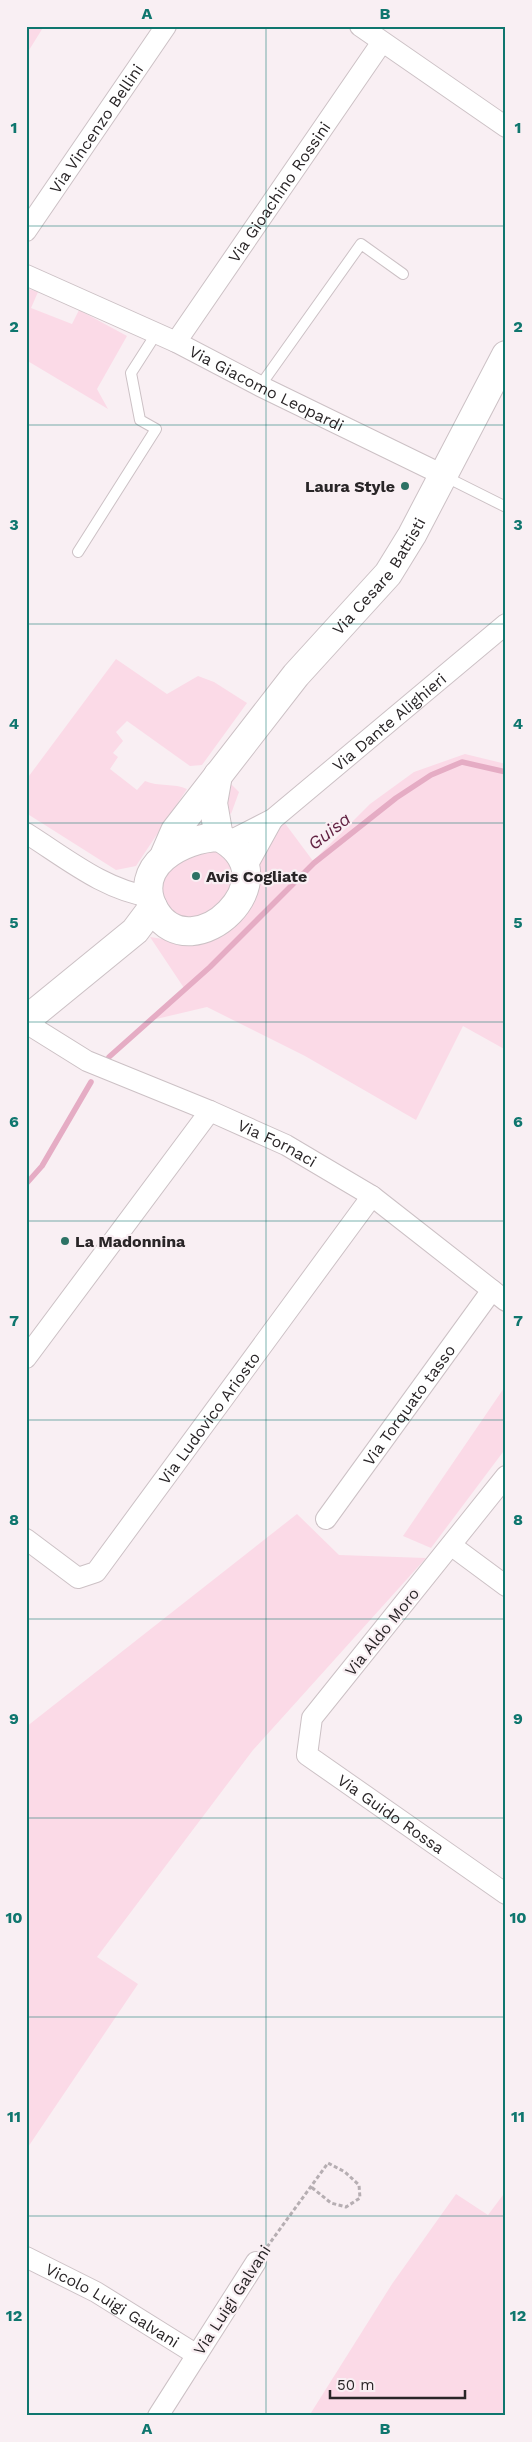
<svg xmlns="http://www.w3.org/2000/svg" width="532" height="2442" viewBox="0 0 532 2442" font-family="'Work Sans',sans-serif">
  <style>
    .green { fill: #fbdae7 }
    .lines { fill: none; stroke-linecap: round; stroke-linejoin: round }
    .stream { stroke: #e5acc4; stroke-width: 5.5 }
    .lane-casing { stroke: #ccc1c5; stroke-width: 12 }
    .street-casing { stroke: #ccc1c5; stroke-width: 22 }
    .secondary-casing { stroke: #ccc1c5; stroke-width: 30 }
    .path { stroke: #b6aeb2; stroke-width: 3; stroke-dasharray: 4 2.5; stroke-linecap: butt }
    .lane { stroke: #fff; stroke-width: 10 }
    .street { stroke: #fff; stroke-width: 20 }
    .secondary { stroke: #fff; stroke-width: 28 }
    .grid { fill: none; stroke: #0f766e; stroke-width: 1; stroke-opacity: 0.55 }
    .poi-dot { fill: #2d7265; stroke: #f9eff3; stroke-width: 2 }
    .labels { text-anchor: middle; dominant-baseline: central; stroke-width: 4.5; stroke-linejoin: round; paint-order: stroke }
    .street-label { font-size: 16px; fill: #292527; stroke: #f9eff3 }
    .poi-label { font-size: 16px; font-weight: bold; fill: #292527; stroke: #f9eff3; text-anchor: start }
    .water-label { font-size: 18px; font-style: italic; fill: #601f40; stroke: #f9eff3 }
    .neatline { fill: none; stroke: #0f766e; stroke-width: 2 }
    .grid-label { font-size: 16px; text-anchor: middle; font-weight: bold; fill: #0f766e }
  </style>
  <rect width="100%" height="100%" fill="#f9eff3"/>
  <path class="green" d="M28,26H44L26,55V29Z
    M26,288L38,292L31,308L72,324L79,310L127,336L97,389L108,409L26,360Z
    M116,659L167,694L198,676L214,682L247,703L202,765L190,766L127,721L116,732L123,741L113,753L118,757L110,769L137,790L145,781C158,787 175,783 187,789L136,866L116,870L26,813V780Z
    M465,754L506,764V1050L463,1026L416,1120L305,1056L207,1007L152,1020L184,988L150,937L176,941L259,871C259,850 270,837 284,822L313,861L370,804L414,772Z
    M228,781L239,792L231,814L225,810Z
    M212,846L236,865L228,902L186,924L161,903L162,880L181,855Z
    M506,1385V1448L431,1548L403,1536Z
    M297,1514L339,1555L426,1558L253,1750L97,1957L138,1984L26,2150V1727Z
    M506,2191V2416H309L392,2284L456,2194L488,2215Z"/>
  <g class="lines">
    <path class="stream" d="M109,1057L210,967L314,863L396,798L431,775L462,762L506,772
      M26,1184L42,1166L91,1082"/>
    <defs>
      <path id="lane" d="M260,386L361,244L403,274
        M444,476L506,507
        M78,552L156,429L140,420L131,373L156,334"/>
      <g id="street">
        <path d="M360,26L506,127"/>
        <path id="s1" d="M26,231L166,26"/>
        <path id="s2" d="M26,275L176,342L260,386L443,475"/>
        <path id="s3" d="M176,342L382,42"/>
        <path d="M26,833C66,858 104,890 151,897"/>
        <path id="s4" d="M228,842L273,819L506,624"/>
        <path d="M247,866L273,819"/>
        <path id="s5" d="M26,1023L87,1061L210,1111L286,1145L372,1196L506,1301"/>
        <path d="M26,1358L210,1111"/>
        <path id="s6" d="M506,1476L312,1718L307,1755L506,1894"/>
        <path id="s7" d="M326,1519L492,1290"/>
        <path id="s8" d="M26,1539L78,1578L96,1572L372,1196"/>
        <path d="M452,1546L506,1586"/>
        <path id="s9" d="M26,2257L96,2292L197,2355"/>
        <path d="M158,2416L256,2262"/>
      </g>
      <g id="secondary">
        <path d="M218,775L213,803L219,837"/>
        <path d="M219,837C295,877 192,973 155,911C129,866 183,838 219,837Z"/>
        <path id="s10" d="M165,854L175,831L296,675L388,574L412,535L506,355"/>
        <path d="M26,1020L135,931L153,907"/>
      </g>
    </defs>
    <use href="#lane" class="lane-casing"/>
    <use href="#street" class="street-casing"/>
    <use href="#secondary" class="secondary-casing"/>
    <path class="path" d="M267,2247L328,2163L345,2172L359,2185L360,2198L346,2207L331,2203L310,2186"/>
    <use href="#lane" class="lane"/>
    <use href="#street" class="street"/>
    <use href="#secondary" class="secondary"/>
  </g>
  <path class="grid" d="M266,26V2416M26,226H506M26,425H506M26,624H506M26,823H506M26,1022H506M26,1221H506M26,1420H506M26,1619H506M26,1818H506M26,2017H506M26,2216H506"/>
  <g class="poi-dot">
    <circle cx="405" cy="486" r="5"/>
    <circle cx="196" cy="876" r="5"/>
    <circle cx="65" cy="1241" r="5"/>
  </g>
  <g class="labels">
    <g class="street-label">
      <text stroke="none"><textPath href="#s1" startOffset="124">Via Vincenzo Bellini</textPath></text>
      <text stroke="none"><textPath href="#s3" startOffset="182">Via Gioachino Rossini</textPath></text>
      <text stroke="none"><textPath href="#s2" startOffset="266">Via Giacomo Leopardi</textPath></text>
      <text stroke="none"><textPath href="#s10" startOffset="352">Via Cesare Battisti</textPath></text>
      <text stroke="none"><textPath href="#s4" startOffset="202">Via Dante Alighieri</textPath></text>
      <text stroke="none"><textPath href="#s5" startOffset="279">Via Fornaci</textPath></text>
      <text stroke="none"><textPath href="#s7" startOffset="141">Via Torquato tasso</textPath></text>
      <text stroke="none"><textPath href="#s8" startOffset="275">Via Ludovico Ariosto</textPath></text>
      <text transform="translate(382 1632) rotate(-51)">Via Aldo Moro</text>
      <text stroke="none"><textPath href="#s6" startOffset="450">Via Guido Rossa</textPath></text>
      <text transform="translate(232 2300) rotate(-57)">Via Luigi Galvani</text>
      <text stroke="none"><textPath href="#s9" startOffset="99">Vicolo Luigi Galvani</textPath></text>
    </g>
    <g class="poi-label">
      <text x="395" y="486" text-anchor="end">Laura Style</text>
      <text x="206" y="876">Avis Cogliate</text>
      <text x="75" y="1241">La Madonnina</text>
    </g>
    <g class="water-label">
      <text transform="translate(329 831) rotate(-38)">Guisa</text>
    </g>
  </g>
  <rect width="532" height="2442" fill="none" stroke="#f9eff3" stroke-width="55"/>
  <path d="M330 2390v8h135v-8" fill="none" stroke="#292527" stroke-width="2.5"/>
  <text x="337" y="2390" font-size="15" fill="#292527" stroke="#f9eff3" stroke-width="4" paint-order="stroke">50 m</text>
  <rect x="28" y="28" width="476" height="2386" class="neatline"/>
  <g class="grid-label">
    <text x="147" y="19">A</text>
    <text x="385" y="19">B</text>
    <text x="14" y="133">1</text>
    <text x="518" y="133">1</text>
    <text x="14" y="332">2</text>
    <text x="518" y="332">2</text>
    <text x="14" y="530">3</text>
    <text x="518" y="530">3</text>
    <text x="14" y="729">4</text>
    <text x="518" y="729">4</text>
    <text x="14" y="928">5</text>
    <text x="518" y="928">5</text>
    <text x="14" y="1127">6</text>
    <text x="518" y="1127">6</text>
    <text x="14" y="1326">7</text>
    <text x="518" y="1326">7</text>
    <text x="14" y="1525">8</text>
    <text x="518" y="1525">8</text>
    <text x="14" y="1724">9</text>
    <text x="518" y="1724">9</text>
    <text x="14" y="1923">10</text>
    <text x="518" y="1923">10</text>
    <text x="14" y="2122">11</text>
    <text x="518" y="2122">11</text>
    <text x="14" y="2321">12</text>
    <text x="518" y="2321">12</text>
    <text x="147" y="2434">A</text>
    <text x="385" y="2434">B</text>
  </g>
</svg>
